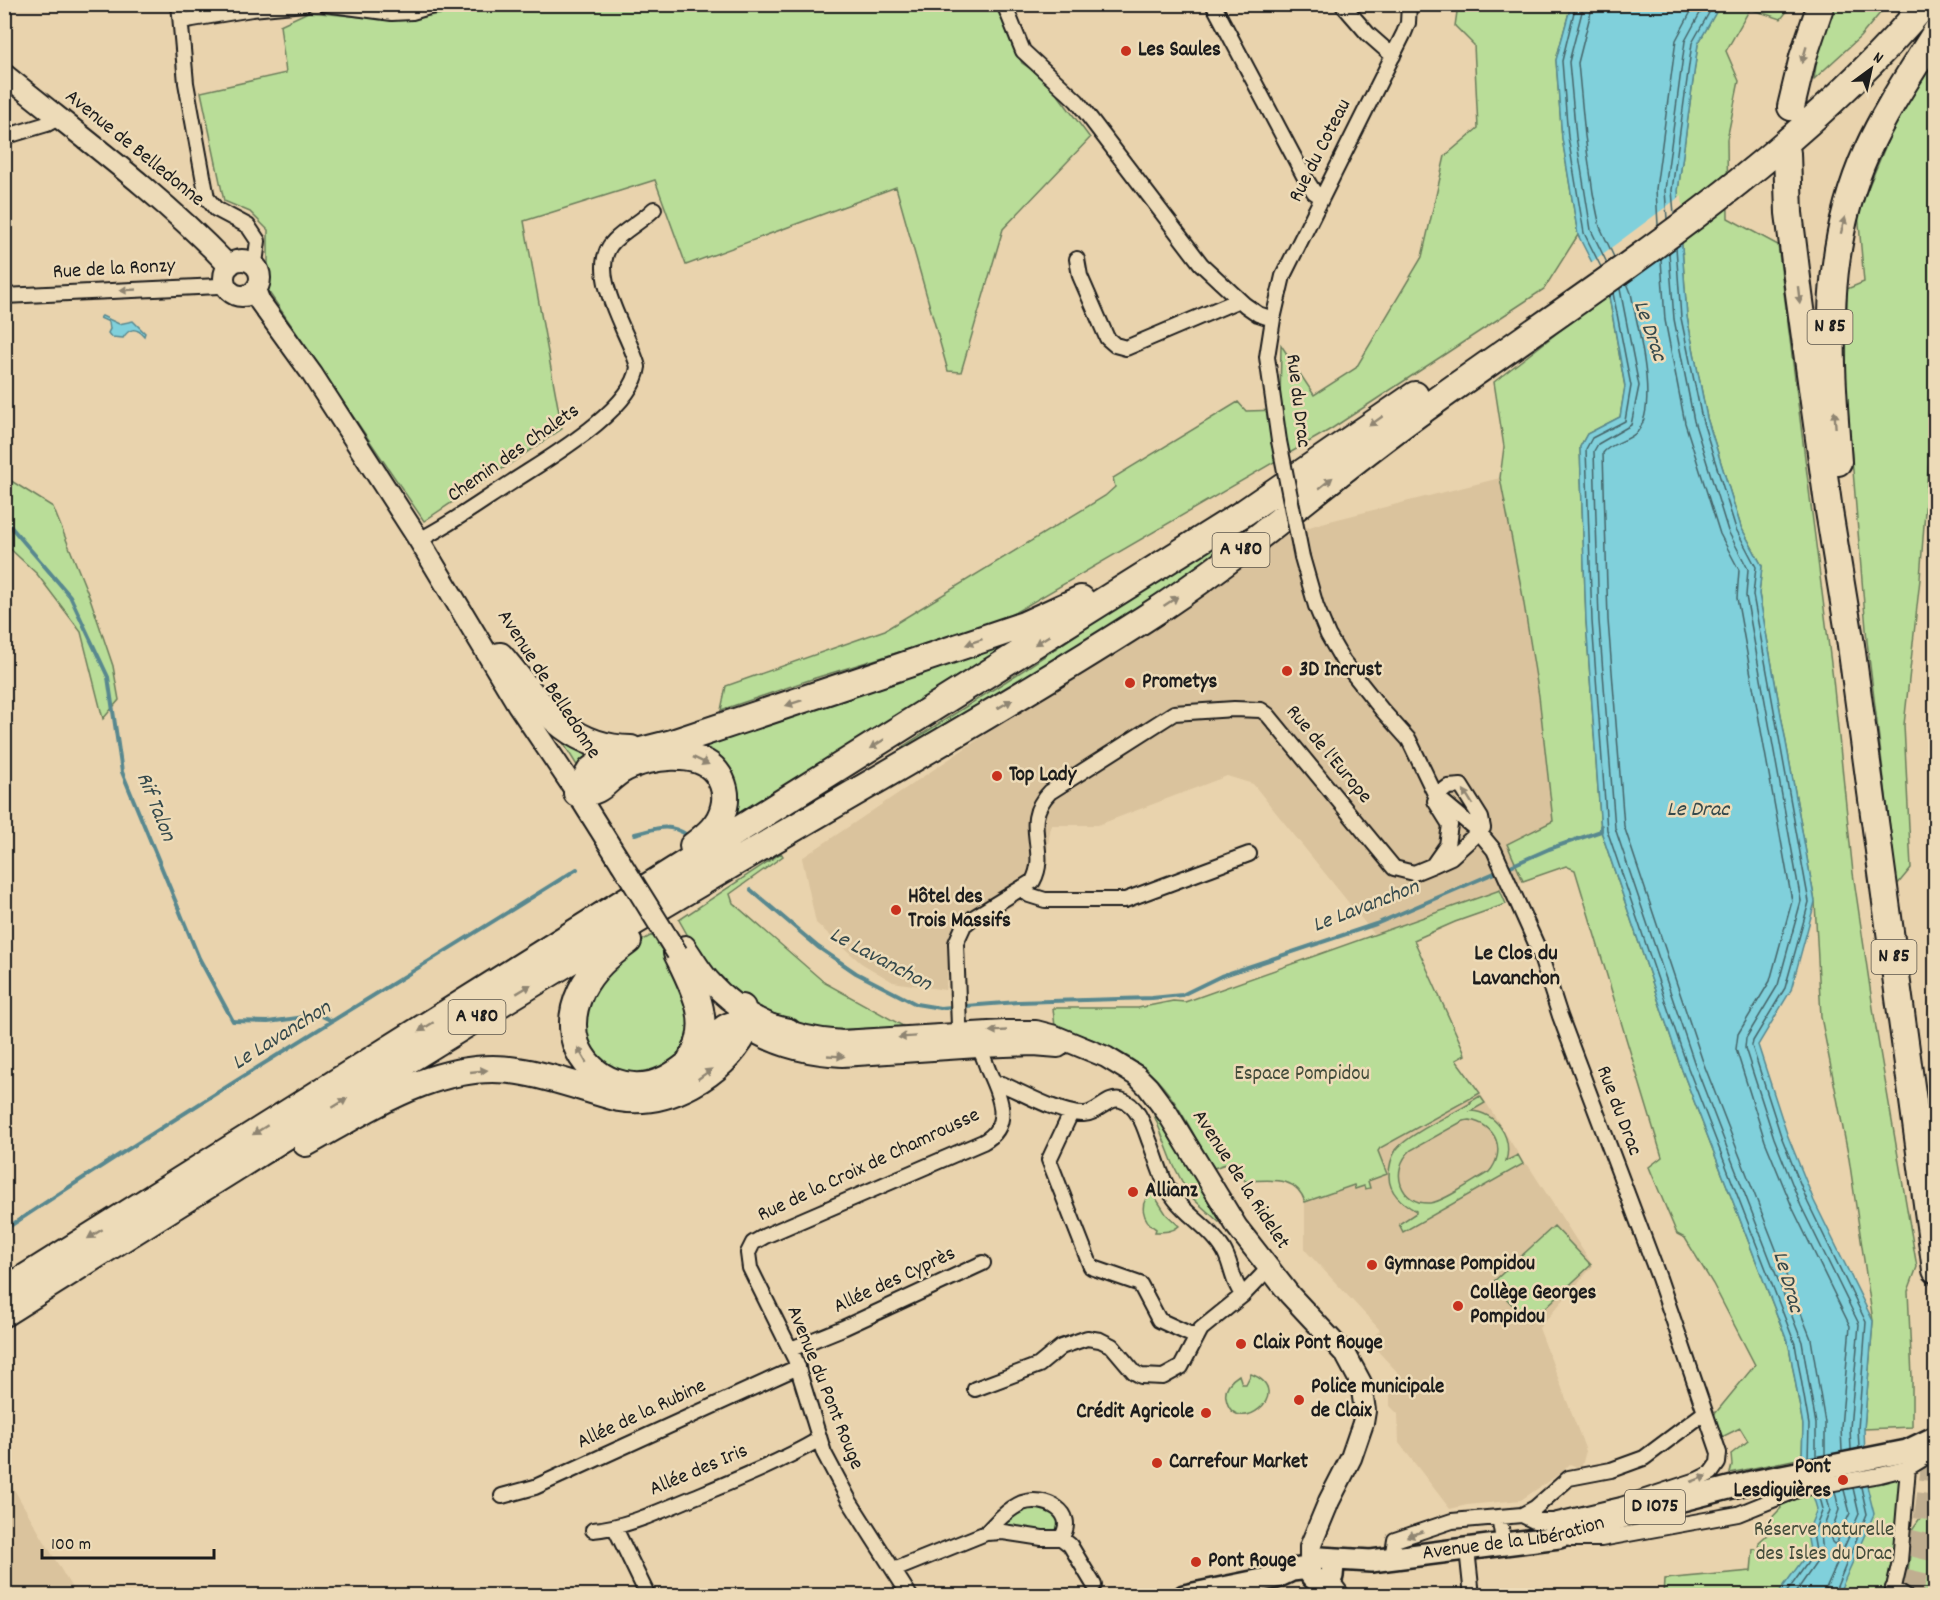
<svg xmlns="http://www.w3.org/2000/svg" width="1940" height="1600" viewBox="0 0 1940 1600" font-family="Dekko,sans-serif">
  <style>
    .built { fill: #dac39d }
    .green { fill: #b9dd98; stroke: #6a7c5a; stroke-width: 1.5; fill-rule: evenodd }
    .water { fill: #80d0db; stroke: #58888f; stroke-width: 1.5 }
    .pier { fill: #e9d3ad }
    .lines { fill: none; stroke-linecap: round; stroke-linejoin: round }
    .shore { stroke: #446468; stroke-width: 1.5 }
    .stream { stroke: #58888f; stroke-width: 4 }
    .highway-tunnel { stroke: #c0ae90; stroke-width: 26; stroke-dasharray: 26 13; stroke-linecap: butt }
    .street-casing { stroke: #1c1c1c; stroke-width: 18 }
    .secondary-casing { stroke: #1c1c1c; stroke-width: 24 }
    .primary-casing { stroke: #1c1c1c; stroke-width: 26 }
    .highway-casing { stroke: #1c1c1c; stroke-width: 30 }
    .street { stroke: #eddbb8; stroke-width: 14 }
    .secondary { stroke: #eddbb8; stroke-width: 20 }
    .primary { stroke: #eddbb8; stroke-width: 21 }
    .highway { stroke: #eddbb8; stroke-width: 26 }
    .street-bridge-casing { stroke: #1c1c1c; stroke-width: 18; stroke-linecap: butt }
    .secondary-bridge-casing { stroke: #1c1c1c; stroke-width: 24; stroke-linecap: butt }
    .street-bridge { stroke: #eddbb8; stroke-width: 14 }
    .secondary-bridge { stroke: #eddbb8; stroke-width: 20 }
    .oneway { fill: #8f8572 }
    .poi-dot { fill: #c8321e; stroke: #eddbb8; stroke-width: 2 }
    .labels { text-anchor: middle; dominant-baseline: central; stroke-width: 5; stroke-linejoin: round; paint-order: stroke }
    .shield { fill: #eddbb8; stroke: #5b554b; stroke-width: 1.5 }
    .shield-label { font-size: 20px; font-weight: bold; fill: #1c1c1c }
    .poi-label { font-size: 21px; font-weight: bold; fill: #1c1c1c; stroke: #eddbb8; text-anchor: start }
    .street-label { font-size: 21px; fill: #1c1c1c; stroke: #eddbb8 }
    .park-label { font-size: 21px; fill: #434c3b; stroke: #eddbb8 }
    .water-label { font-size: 22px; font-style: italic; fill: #35494c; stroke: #eddbb8 }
    .neighbourhood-label { font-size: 22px; font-weight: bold; fill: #1c1c1c; stroke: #eddbb8 }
  </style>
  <rect width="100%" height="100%" fill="#e9d3ad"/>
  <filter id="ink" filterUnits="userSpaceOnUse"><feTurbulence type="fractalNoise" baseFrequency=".0167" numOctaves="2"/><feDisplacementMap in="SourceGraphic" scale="12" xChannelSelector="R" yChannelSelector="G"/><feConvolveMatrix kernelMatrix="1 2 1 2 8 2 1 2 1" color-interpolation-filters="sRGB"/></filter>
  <g filter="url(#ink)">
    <path class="built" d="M1500,478L1522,592L1539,696L1553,821L1507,844L1523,881L1374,934L1253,784L1227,776L1098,825H1051L1041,889L981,925L954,936L945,990L893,982L861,963L816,923L802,858L1281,536L1322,523Z
      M1480,1093L1524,1163L1528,1165L1593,1266L1539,1328L1586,1451L1581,1469L1570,1464L1562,1472L1521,1500L1467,1505L1450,1509L1399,1443L1398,1414L1390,1406V1390L1402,1377L1372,1345L1374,1336L1380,1330L1305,1250V1202L1368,1181L1380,1148Z
      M5,1473L9,1481L76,1595H7L5,1592Z"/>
    <path class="green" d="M488,4L997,5L1007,32L1022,63L1047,80L1090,138L1003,229L961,372L948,371L896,187L686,265L655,180L524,221L562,429L424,521L268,291V230L250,212L224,201L201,92L286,73L280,25L308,12L396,20L474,10Z
      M1458,5H1571L1556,60L1562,138L1578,235L1544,289L1331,429L1000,621L815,678L721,710L726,686L885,630L1105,496L1115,487L1113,478L1238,402L1246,411L1280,410L1281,345L1314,395L1356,368L1422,257L1445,156L1478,128L1474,45L1455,26Z
      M1720,5H1792L1781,19L1750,9L1726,51L1739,81L1727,139L1728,218L1778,245L1833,679L1853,873L1876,1028L1917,1267L1908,1291L1912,1377V1427L1864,1429L1873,1321L1849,1159L1821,1017L1815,902L1759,594L1762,566L1741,527L1707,418L1687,317L1678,191L1698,44Z
      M1835,5H1887L1860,37L1814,79L1820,39Z
      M1935,62L1936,421L1929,456L1920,579L1904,725L1911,868L1897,885L1867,641L1846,385L1847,289L1864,282L1858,212L1901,109Z
      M1609,296L1625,387L1620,417L1587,434L1580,447L1586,621L1601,831L1682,1070L1789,1346L1803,1425L1802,1458L1730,1473L1732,1465L1731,1454L1748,1441L1740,1428L1722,1437L1714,1415L1755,1365L1713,1284L1685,1238L1677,1234L1649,1167L1662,1157L1575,870L1566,866L1523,881L1507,844L1553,821L1539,696L1522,592L1500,478L1504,447L1494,382L1557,333Z
      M5,477L53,507L91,601L113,666L119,700L103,719L81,632L37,574L5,544Z
      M1282,497L1284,506L1189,580L905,751L902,747L1019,673Z
      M1032,634L725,826L734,787L672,750Z
      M563,739L596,752L581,772L562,741Z
      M781,853L783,856L730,894L733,903L825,983L905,1027L822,1030L781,1018L732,993L696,950L679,920Z
      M1500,890L1506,904L1455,922L1414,940L1464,1051L1465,1055L1456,1060L1480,1093L1380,1148L1378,1151L1387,1174L1368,1181L1370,1188L1365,1189L1364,1186L1355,1189L1354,1185L1305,1202C1296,1174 1268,1181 1245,1181L1234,1161L1214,1168C1193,1137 1178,1098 1150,1073C1122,1048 1089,1037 1055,1027L1053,1008H1138L1173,1001L1185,1002Z
      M652,935L685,985L696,1012L684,1052L659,1074L626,1077L603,1067L585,1047L586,1000L627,949Z
      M1480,1096L1485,1103L1471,1111C1496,1113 1513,1136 1506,1161L1518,1155L1523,1164L1403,1232L1399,1224L1416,1213V1211C1402,1203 1389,1193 1389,1176C1389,1167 1391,1158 1396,1150C1408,1134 1453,1114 1471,1103L1470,1102ZM1469,1120C1496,1124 1507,1151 1489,1172C1476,1179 1444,1202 1430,1203C1400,1205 1389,1170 1411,1150L1463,1121Z
      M1157,1114L1221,1221L1219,1222L1189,1195L1174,1166L1154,1115Z
      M1152,1192L1166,1214L1179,1226C1172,1232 1164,1232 1155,1232L1156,1229C1142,1220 1138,1203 1152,1192Z
      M1554,1226L1591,1265L1529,1323L1492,1283Z
      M1251,1374C1298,1392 1234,1441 1226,1398C1224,1387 1231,1380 1239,1375L1242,1384H1246Z
      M1896,1477L1902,1480V1531L1886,1595L1663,1596L1664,1579L1751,1571L1753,1549L1760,1550L1759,1542L1768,1534L1763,1527L1781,1508L1780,1505L1796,1494Z
      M1935,1497V1595H1915L1906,1589L1913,1528Z
      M1036,1504L1059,1516V1529L1054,1533L1007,1527L1004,1523L1013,1513Z"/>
    <path class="water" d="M1571,5H1720L1698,44L1678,191L1687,317L1707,418L1741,527L1762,566L1759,594L1815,902L1791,990L1758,1045L1787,1134L1814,1201L1873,1321L1864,1429L1866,1482L1874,1514L1838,1595H1777L1810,1550L1807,1534L1817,1509L1802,1458L1803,1425L1789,1346L1682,1070L1601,831L1586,621L1580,447L1587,434L1620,417L1625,386L1609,296L1578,235L1562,138L1556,60Z
      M102,316L119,324L133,321L145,333L144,336C136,327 129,328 123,338L111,337L108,333L110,329L109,322L100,318Z"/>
    <path class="pier" d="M1682,195L1684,234L1604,294L1589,264Z"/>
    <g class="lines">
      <path class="shore" d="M1576,4L1562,61L1568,137L1584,233L1601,267
        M1584,4L1569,62L1576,137L1591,230L1607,263
        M1593,4L1578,63L1585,136L1593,193L1600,227L1614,257
        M1674,214L1672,190L1692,43L1714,4
        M1667,219L1665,190L1685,41L1705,4
        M1658,225L1656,189L1676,40L1695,4
        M1676,247L1681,318L1702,419L1736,529L1756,567L1753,595L1809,902L1785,988L1753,1041L1752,1046L1781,1136L1808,1203L1866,1322L1858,1429L1859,1448
        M1669,253L1674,319L1694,421L1728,531L1748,569L1746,596L1801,901L1778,985L1746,1038L1745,1048L1774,1138L1801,1206L1859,1324L1850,1428L1851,1450
        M1661,259L1665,320L1685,423L1720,534L1739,570L1737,598L1792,901L1770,981L1738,1034L1736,1049L1765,1141L1793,1209L1850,1326L1841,1427L1842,1452
        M1627,283L1631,293C1637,325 1659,404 1638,431C1629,442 1611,442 1603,453L1608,620L1624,826L1703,1062L1811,1339L1825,1423V1455
        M1620,289L1639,386L1631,425L1598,444L1594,451L1599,621L1615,828L1695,1065L1802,1342L1816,1424V1457
        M1613,293L1631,386L1625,421L1592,438L1586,449L1592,621L1607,830L1688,1068L1795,1344L1809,1425L1808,1458
        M1835,1491L1839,1510L1830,1535L1832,1542L1834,1544L1837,1542L1850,1513L1844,1490
        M1784,1596L1816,1551L1813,1534L1823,1509L1819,1494
        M1793,1596L1823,1553L1821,1535L1830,1510L1826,1493
        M1825,1596L1826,1588L1859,1514L1853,1488
        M1833,1596L1867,1514L1861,1487"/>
      <path class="stream" d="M4,522L11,527L70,596L108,677L122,772L199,958L233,1021L268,1022L320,1015L332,1021
        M635,834C656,829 667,822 687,835
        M1506,868L1549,849L1601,831V826
        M751,890L818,947L856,973L916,1004L940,1008L1018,1002L1152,998L1182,995L1221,976L1376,924L1499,871
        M4,1230C192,1105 386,989 577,869"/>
      <path class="highway-tunnel" d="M1909,1596L1925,1529L1936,1454"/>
      <defs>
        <path id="street" d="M179,4L186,83L207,198L216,209L248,226L258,241L256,256L252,264
          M325,4L392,13L412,12L439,4
          M1004,4L1023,51L1077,101L1201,264L1245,305L1258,314L1273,319
          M1213,4L1304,176L1314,192L1321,197
          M1342,4L1368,34L1393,56
          M181,21L252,9L304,4
          M4,137L47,124L58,118
          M1077,259L1080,276L1107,338L1115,345L1126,348L1239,300
          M4,296L219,286L225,284
          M1279,441L1267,357L1273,319L1283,276L1404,33L1408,23L1409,4
          M419,540C451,524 481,502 512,482C547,459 633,410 638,367C630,334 584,270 614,241C626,229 642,221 654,209
          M1302,557L1316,606L1328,635L1343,661L1382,710L1409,740L1436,796L1479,832L1494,850L1538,948L1560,1016L1659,1278L1719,1453L1718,1463L1711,1473L1697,1480L1621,1505L1553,1521H1534L1522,1515
          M1433,865L1447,845L1450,825L1435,801
          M1022,889L1029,895L1045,900H1125L1249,854
          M996,1087L1002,1084C1023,1093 1062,1115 1084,1114C1097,1114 1108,1096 1121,1100C1138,1105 1144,1126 1149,1140C1157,1159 1162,1183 1175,1199C1189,1217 1211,1229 1223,1249C1232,1263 1231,1281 1243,1295
          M1071,1113L1049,1160L1091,1267L1140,1284L1159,1320L1196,1337
          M791,1349L843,1328L983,1263
          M975,1389L1039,1365L1061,1347L1087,1338L1100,1340L1112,1346L1134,1372L1141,1376L1163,1377L1181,1367L1201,1329L1243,1295L1268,1269
          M502,1496L535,1487L798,1367
          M1499,1517L1504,1545
          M615,1528L648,1596
          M593,1530C629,1527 664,1509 697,1496C738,1479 780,1462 818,1440
          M1061,1538L1070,1545L1094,1585
          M1570,1539H1601L1738,1514L1800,1489L1880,1475L1908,1468L1936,1451
          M1467,1549L1472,1596
          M1392,1558L1395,1540L1452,1521L1522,1515L1535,1508L1569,1478L1611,1470L1644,1458L1704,1413
          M894,1570L986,1533L1003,1532L1042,1538H1061C1079,1512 1044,1495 1022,1503C1008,1509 996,1522 986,1533
          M1330,1578L1343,1596
          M1893,1588L1906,1596
          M910,1596L850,1502L824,1453L795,1359L750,1268L748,1253L753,1243L765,1236L983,1142C1013,1126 1000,1096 989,1072C986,1065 984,1057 980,1050C973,1041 962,1038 959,1027L956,943L959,936L964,925L973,918L1033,881C1050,850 1019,823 1050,792L1174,713L1234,709L1261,710L1268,715L1394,868L1414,873L1431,866L1451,857L1483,828L1481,818L1461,786L1448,787L1436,796
          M1892,1596L1900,1561L1908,1468"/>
        <path id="secondary" d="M4,74C79,135 158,192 225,262L230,265
          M224 278a18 18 0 1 1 36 0a18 18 0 1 1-36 0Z
          M255,290L260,302L312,374L419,540L518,705L577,793L621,863
          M685,946C693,957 700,970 709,980C743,1019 792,1038 842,1041L1005,1031H1036L1055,1036L1106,1057L1137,1076L1148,1087L1168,1114L1237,1227L1290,1295L1346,1355L1361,1383L1365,1411L1363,1423L1351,1458L1329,1501L1310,1547V1564
          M748,1028C776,1047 809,1054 842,1056L978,1047L1034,1045L1058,1047"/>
        <g id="primary">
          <path id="s1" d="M1327,1559L1333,1565L1332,1576L1322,1582C1307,1579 1305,1563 1320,1558L1371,1561L1559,1537L1655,1507L1752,1482L1907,1451L1936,1437"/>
          <path d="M1184,1596L1277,1577L1292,1570L1309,1568"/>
        </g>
        <path id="highway" d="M1791,107L1803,57L1821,4
          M1787,153L1789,213L1799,294L1829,511L1851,645L1936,1270
          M1838,462C1830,355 1821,253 1867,151C1886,109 1912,71 1936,32
          M500,656C538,701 565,748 631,749
          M577,793L591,770L605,760L672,743L849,684L1024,625L1081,599
          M577,793C605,793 604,779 625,768C648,756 698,749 716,772C724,782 727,795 724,807C720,825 707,835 693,846
          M628,941C609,955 592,969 581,991C573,1008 570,1025 576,1044C582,1061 596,1076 614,1082C653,1097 684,1071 710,1044C717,1037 723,1026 734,1025C753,1021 770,1028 788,1032
          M677,953C693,986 715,1024 691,1059
          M306,1143C369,1108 441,1058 518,1071C552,1076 585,1089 619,1098C668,1106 721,1075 745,1032L742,1025V1008
          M4,1291L1245,512L1415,395
          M4,1313C209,1184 414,1055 621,930C795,825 973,728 1144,619C1240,558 1324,481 1416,415C1592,287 1782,173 1925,4"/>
      </defs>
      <use href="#street" class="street-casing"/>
      <use href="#secondary" class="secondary-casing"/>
      <use href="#primary" class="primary-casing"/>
      <use href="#highway" class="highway-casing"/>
      <use href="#street" class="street"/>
      <use href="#secondary" class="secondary"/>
      <use href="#primary" class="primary"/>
      <use href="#highway" class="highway"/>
      <defs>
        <path id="street-bridge" d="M1279,441L1302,557"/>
        <path id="secondary-bridge" d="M621,863L677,953"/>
      </defs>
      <use href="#street-bridge" class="street-bridge-casing"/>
      <use href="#secondary-bridge" class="secondary-bridge-casing"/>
      <use href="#street-bridge" class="street-bridge"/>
      <use href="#secondary-bridge" class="secondary-bridge"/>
    </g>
    <defs><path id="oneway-solid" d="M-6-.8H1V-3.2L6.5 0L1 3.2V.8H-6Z" transform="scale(1.5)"/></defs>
    <g class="oneway">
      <use href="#oneway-solid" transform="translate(1804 55) rotate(106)"/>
      <use href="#oneway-solid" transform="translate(1843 225) rotate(-76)"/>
      <use href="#oneway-solid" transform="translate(128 290) rotate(177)"/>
      <use href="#oneway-solid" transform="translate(1799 295) rotate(83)"/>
      <use href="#oneway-solid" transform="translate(1835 419) rotate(-94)"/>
      <use href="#oneway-solid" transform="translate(1376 421) rotate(145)"/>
      <use href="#oneway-solid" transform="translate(1326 483) rotate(-39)"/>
      <use href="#oneway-solid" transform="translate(1171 601) rotate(-34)"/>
      <use href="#oneway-solid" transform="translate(1042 640) rotate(148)"/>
      <use href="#oneway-solid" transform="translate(974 642) rotate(161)"/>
      <use href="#oneway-solid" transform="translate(794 703) rotate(162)"/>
      <use href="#oneway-solid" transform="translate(1005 704) rotate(-31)"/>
      <use href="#oneway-solid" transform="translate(877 744) rotate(148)"/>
      <use href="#oneway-solid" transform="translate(701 761) rotate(25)"/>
      <use href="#oneway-solid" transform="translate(1468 797) rotate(-122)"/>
      <use href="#oneway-solid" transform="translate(524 989) rotate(-31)"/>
      <use href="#oneway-solid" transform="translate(426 1027) rotate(148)"/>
      <use href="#oneway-solid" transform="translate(998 1031) rotate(177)"/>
      <use href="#oneway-solid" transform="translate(907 1037) rotate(176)"/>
      <use href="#oneway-solid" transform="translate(582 1055) rotate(-120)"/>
      <use href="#oneway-solid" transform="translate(836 1056) rotate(3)"/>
      <use href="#oneway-solid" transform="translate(479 1071) rotate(-6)"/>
      <use href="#oneway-solid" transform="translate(705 1074) rotate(-36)"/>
      <use href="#oneway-solid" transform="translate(340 1103) rotate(-32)"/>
      <use href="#oneway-solid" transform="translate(260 1130) rotate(148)"/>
      <use href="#oneway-solid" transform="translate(95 1234) rotate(148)"/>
      <use href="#oneway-solid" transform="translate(1699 1479) rotate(-21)"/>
      <use href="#oneway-solid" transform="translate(1415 1534) rotate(161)"/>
    </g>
  </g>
  <g class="poi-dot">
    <circle cx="1126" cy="51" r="6"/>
    <circle cx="1287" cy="671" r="6"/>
    <circle cx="1130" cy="683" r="6"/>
    <circle cx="997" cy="776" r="6"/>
    <circle cx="896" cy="910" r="6"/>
    <circle cx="1133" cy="1192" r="6"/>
    <circle cx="1372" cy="1265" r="6"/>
    <circle cx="1458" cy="1306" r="6"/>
    <circle cx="1241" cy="1344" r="6"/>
    <circle cx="1299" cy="1400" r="6"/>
    <circle cx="1206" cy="1413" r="6"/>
    <circle cx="1157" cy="1463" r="6"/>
    <circle cx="1843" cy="1480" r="6"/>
    <circle cx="1196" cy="1562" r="6"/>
  </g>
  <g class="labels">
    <g class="shield">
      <rect x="1807.5" y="310" width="45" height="34" rx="4.5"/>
      <rect x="1212.5" y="533" width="57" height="34" rx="4.5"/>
      <rect x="1871.5" y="940" width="45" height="34" rx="4.5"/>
      <rect x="448.5" y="1000" width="57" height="34" rx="4.5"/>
      <rect x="1625" y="1490" width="60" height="34" rx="4.5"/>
    </g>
    <g class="shield-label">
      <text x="1830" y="327">N 85</text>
      <text x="1241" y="550">A 480</text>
      <text x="1894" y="957">N 85</text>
      <text x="477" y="1017">A 480</text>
      <text x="1655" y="1507">D 1075</text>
    </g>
    <g class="poi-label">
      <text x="1138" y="51">Les Saules</text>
      <text x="1299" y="671">3D Incrust</text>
      <text x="1142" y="683">Prometys</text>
      <text x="1009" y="776">Top Lady</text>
      <text x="908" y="898">Hôtel des<tspan x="908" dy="24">Trois Massifs</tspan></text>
      <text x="1145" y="1192">Allianz</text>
      <text x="1384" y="1265">Gymnase Pompidou</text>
      <text x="1470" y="1294">Collège Georges<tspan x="1470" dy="24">Pompidou</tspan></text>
      <text x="1253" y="1344">Claix Pont Rouge</text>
      <text x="1311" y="1388">Police municipale<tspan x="1311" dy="24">de Claix</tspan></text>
      <text x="1194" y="1413" text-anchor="end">Crédit Agricole</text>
      <text x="1169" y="1463">Carrefour Market</text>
      <text x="1831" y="1468" text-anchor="end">Pont<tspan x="1831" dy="24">Lesdiguières</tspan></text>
      <text x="1208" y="1562">Pont Rouge</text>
    </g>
    <g class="street-label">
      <text transform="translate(134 149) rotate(39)">Avenue de Belledonne</text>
      <text transform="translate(1321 151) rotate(-63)">Rue du Coteau</text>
      <text transform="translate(114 270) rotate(-3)">Rue de la Ronzy</text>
      <text transform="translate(1297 401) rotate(83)">Rue du Drac</text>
      <text transform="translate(514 454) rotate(-35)">Chemin des Chalets</text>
      <text transform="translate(548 685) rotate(57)">Avenue de Belledonne</text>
      <text transform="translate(1328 755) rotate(50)">Rue de l'Europe</text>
      <text transform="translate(1618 1111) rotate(69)">Rue du Drac</text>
      <text transform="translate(869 1166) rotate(-25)">Rue de la Croix de Chamrousse</text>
      <text transform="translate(1240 1180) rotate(57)">Avenue de la Ridelet</text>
      <text transform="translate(895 1281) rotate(-25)">Allée des Cyprès</text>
      <text transform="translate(824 1388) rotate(68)">Avenue du Pont Rouge</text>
      <text transform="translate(642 1415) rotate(-25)">Allée de la Rubine</text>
      <text transform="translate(699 1471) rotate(-23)">Allée des Iris</text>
      <text stroke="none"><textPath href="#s1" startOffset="262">Avenue de la Libération</textPath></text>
    </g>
    <g class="park-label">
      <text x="1302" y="1075">Espace Pompidou</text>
      <text x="1824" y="1531">Réserve naturelle<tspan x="1824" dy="24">des Isles du Drac</tspan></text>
    </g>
    <g class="water-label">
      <text transform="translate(1649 331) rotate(71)">Le Drac</text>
      <text transform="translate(155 807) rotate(68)">Rif Talon</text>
      <text x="1698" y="810">Le Drac</text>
      <text transform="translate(1366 907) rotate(-21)">Le Lavanchon</text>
      <text transform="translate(880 960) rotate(28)">Le Lavanchon</text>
      <text transform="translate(282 1036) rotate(-32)">Le Lavanchon</text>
      <text transform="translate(1787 1282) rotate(74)">Le Drac</text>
    </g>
    <g class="neighbourhood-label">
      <text x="1516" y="954">Le Clos du<tspan x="1516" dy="25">Lavanchon</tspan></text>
    </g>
  </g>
  <rect width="1940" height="1600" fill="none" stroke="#eddbb8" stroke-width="24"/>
  <rect x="12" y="12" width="1916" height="1576" fill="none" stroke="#1c1c1c" stroke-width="2" filter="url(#ink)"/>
  <g transform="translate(1871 69) rotate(33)" stroke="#eddbb8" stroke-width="4.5" paint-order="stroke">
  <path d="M0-4.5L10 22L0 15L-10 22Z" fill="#1c1c1c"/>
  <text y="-9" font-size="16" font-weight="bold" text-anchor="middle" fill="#1c1c1c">N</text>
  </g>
  <path d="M42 1549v9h172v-9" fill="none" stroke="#1c1c1c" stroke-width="3"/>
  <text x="51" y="1549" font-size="18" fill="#1c1c1c" stroke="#eddbb8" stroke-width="4.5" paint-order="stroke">100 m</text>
</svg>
